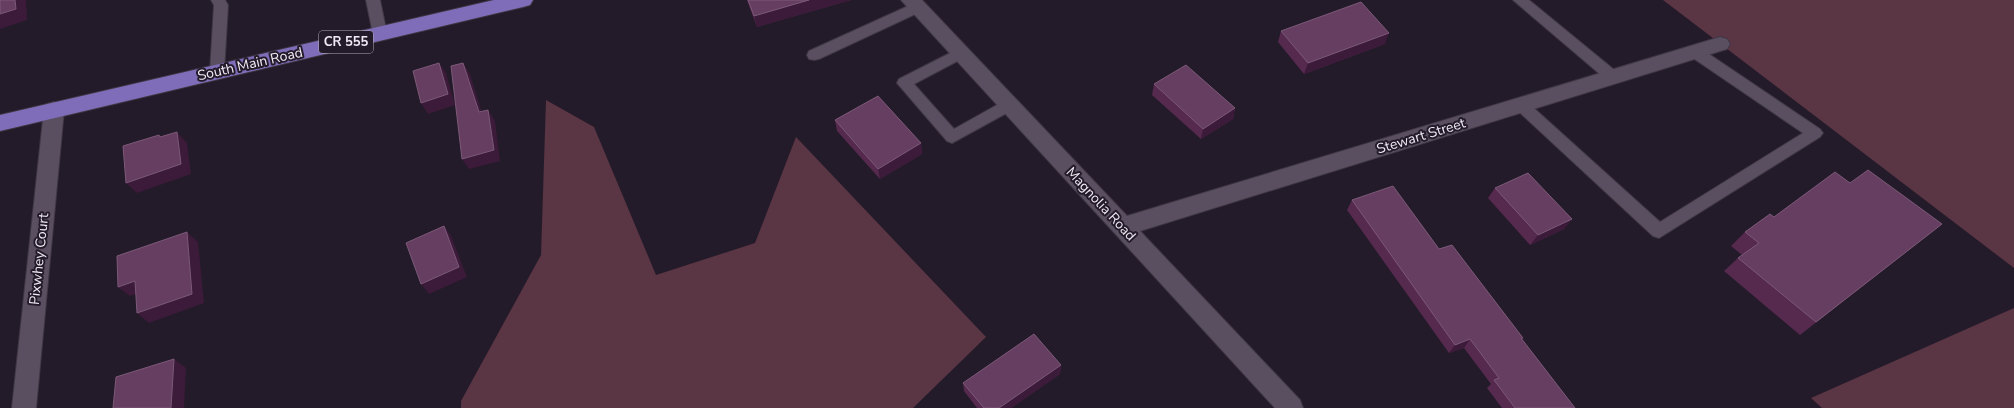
<svg xmlns="http://www.w3.org/2000/svg" width="2014" height="408" viewBox="0 0 2014 408" font-family="'Nunito Sans',sans-serif">
  <style>
    .green { fill: #5a3544 }
    .lines { fill: none; stroke-linecap: round; stroke-linejoin: round }
    .lane-casing { stroke: #3f3744; stroke-width: 2 }
    .street-casing { stroke: #3f3744; stroke-width: 2 }
    .primary-casing { stroke: #3f3744; stroke-width: 2 }
    .lane { fill: #5a4f61; fill-rule: evenodd }
    .street { fill: #5a4f61; fill-rule: evenodd }
    .primary { fill: #806dba; fill-rule: evenodd }
    .wall { fill: #56294f }
    .shaded-wall { fill: #3b1b39 }
    .building { fill: #663e61; stroke: #7c5978 }
    .labels { text-anchor: middle; dominant-baseline: central; stroke-width: 4; stroke-linejoin: round; paint-order: stroke }
    .shield { fill: #241b2a; stroke: #b4acb8; stroke-width: 1 }
    .shield-label { font-size: 13px; font-weight: bold; fill: #f1eaf5 }
    .street-label { font-size: 14px; fill: #f1eaf5; stroke: #241b2a }
  </style>
  <rect width="100%" height="100%" fill="#241b2a"/>
  <path class="green" d="M1663,0H2014V268Z
    M546,100L594,127L656,275L755,243L796,137L986,337L913,408H461V401L541,255Z
    M2014,308V408H1822L1811,398Z"/>
  <g class="lines">
    <defs>
      <path id="lane" d="M211,0H225L228,5L224,72L222,76L217,77L212,76L210,72L214,5Z
        M366,0H380L387,34L385,38L380,39L375,38L373,34Z
        M1513,0H1529L1618,73L1620,77L1618,81L1613,83L1608,81Z
        M917,2L922,3L924,7L922,11L819,59L814,60L809,59L807,55L809,51Z
        M1695,47L1700,48L1820,129L1823,133L1820,137L1659,238L1653,236L1516,109L1514,105L1516,101L1521,99L1526,101L1660,222L1803,133L1690,56L1688,52L1690,48Z
        M960,48L965,49L967,53L965,57L914,84L954,129L1004,101L1009,99L1014,101L1016,105L1014,109L952,143L947,141L897,83L899,79Z"/>
      <path id="street" d="M901,0H922L1127,216L1720,37L1727,39L1730,44L1727,49L1140,231L1300,400L1303,408H1275Z
        M54,102L61,104L64,110L36,408H12L44,110L47,104Z"/>
      <path id="primary" d="M494,0H533L530,5L523,7L0,131V115Z"/>
    </defs>
    <use href="#lane" class="lane-casing"/>
    <use href="#street" class="street-casing"/>
    <use href="#primary" class="primary-casing"/>
    <use href="#lane" class="lane"/>
    <use href="#street" class="street"/>
    <use href="#primary" class="primary"/>
  </g>
  <path class="wall" d="M747,0H851L757,27Z
    M1281,31L1385,44L1304,74L1278,42Z
    M1154,84L1235,108L1233,119L1201,139L1152,95Z
    M835,120L921,143L922,154L880,179L837,131Z
    M1850,183L1942,224L1800,335L1724,271L1738,258L1742,255L1731,246L1745,232L1774,217Z
    M1495,188L1572,219L1564,229L1530,245L1488,198Z
    M1352,200L1439,249L1521,339L1575,408H1502L1487,388L1491,384L1464,348L1449,353L1347,210Z
    M1061,365L1060,374L1011,408H977L964,391L963,383Z"/>
  <path class="shaded-wall" d="M15,0H26L27,20L0,29V14Z
    M809,0H851L757,27L754,16Z
    M1389,33L1385,44L1304,74L1308,63Z
    M439,63L446,73L455,105L428,114L421,103Z
    M463,63L470,74L485,123L479,112Z
    M1235,108L1233,119L1201,139L1203,129Z
    M488,110L495,121L500,161L469,169L462,159Z
    M177,132L187,143L191,174L137,193L126,183Z
    M921,143L922,154L880,179L878,169Z
    M1572,219L1564,229L1530,245L1538,235Z
    M444,226L451,236L467,277L429,294L421,284Z
    M187,232L198,242L204,303L149,323L137,313Z
    M135,281L147,290L130,296L118,287Z
    M1470,339L1464,348L1449,353L1455,345Z
    M174,359L186,368L184,408H171Z
    M1061,365L1060,374L1011,408H999Z"/>
  <path class="building" d="M0,0H15L16,9L0,14Z
    M748,0H809L754,16Z
    M1361,2L1389,33L1308,63L1281,31Z
    M439,63L448,94L421,103L413,71Z
    M463,63L479,112L488,110L494,150L462,159L451,66Z
    M1186,65L1235,108L1203,129L1154,84Z
    M878,96L921,143L878,169L835,120Z
    M177,132L181,164L126,183L123,146L159,135L160,137Z
    M1868,170L1942,224L1816,322L1738,258L1759,243L1745,232L1770,214L1774,217L1835,172L1850,183Z
    M1528,173L1572,219L1538,235L1495,188Z
    M1393,186L1439,249L1452,245L1523,338H1521L1575,408H1515L1494,380L1499,378L1470,339L1455,345L1352,200Z
    M444,226L459,267L421,284L406,243Z
    M187,232L192,294L137,313L135,281L118,287L117,256Z
    M1034,334L1061,365L999,408H984L963,383Z
    M174,359L171,408H113L116,377Z"/>
  <g class="labels">
    <rect class="shield" x="319" y="31" width="54" height="22" rx="3"/>
    <g class="shield-label">
      <text x="346" y="42">CR 555</text>
    </g>
    <g class="street-label">
      <text transform="translate(250 64) rotate(-13)">South Main Road</text>
      <text transform="translate(1421 136) rotate(-17)">Stewart Street</text>
      <text transform="translate(1101 204) rotate(47)">Magnolia Road</text>
      <text transform="translate(39 259) rotate(-84)">Pixwhey Court</text>
    </g>
  </g>
</svg>
